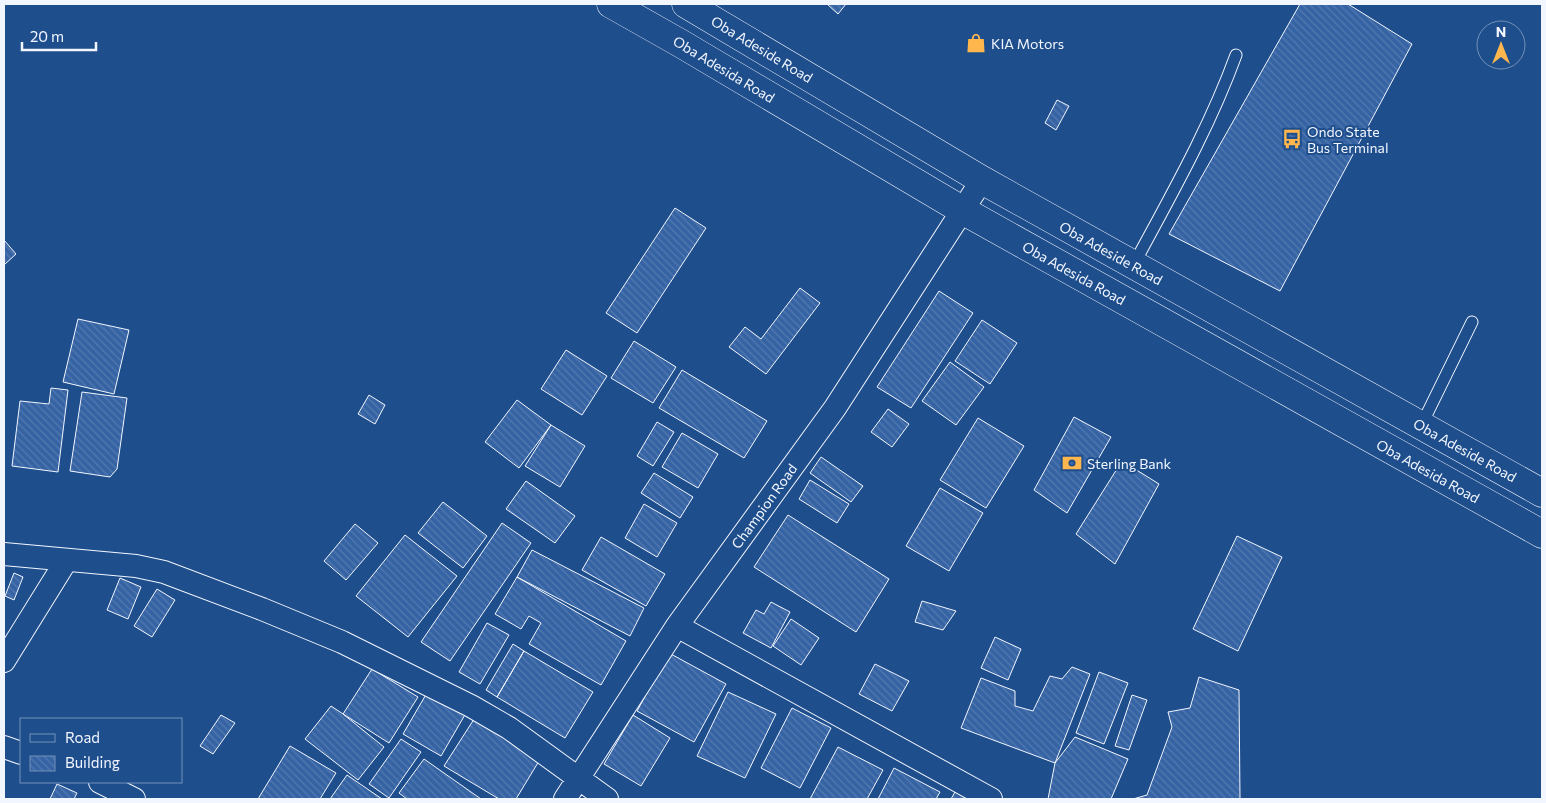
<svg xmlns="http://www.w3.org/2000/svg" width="1546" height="803" viewBox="0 0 1546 803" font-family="Commissioner,sans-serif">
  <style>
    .building { fill: url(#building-back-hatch); stroke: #f2f6ff }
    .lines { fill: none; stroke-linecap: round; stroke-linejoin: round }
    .lane-casing { stroke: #f2f6ff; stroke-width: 13 }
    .street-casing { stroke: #f2f6ff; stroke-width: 24 }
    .primary-casing { stroke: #f2f6ff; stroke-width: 29 }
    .lane { stroke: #1f4e8c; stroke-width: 11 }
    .street { stroke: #1f4e8c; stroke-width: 22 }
    .primary { stroke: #1f4e8c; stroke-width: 28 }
    .labels { text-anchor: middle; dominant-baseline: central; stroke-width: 4; stroke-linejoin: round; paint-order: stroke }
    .poi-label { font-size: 14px; fill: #f2f6ff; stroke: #1f4e8c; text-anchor: start }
    .street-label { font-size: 14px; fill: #f2f6ff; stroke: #1f4e8c }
  </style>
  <defs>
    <pattern id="building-back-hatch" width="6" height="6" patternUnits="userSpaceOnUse" patternTransform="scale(1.25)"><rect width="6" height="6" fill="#3563a3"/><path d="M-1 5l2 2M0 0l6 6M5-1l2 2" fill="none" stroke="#537ab1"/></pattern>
  </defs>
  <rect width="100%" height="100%" fill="#1f4e8c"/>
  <path class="building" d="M827,4H846L838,14Z
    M1300,4H1348L1412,44L1280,291L1169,234Z
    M1057,100L1069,106L1056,130L1045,123Z
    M675,208L706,228L637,333L606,313Z
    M4,240L16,254L4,265Z
    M800,288L820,303L766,374L729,347L745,327L761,339Z
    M939,291L973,313L911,408L877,387Z
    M78,319L129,330L114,394L63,382Z
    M982,320L1017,343L990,384L955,361Z
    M634,341L676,367L653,403L611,378Z
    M566,350L607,376L582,415L541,389Z
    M950,362L984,387L956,425L922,401Z
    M682,370L767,421L744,458L659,408Z
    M51,388L68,390L58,472L12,466L20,401L49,404Z
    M82,392L127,398L117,469L110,477L70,471Z
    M369,395L385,405L375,424L358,414Z
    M517,400L551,425L519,468L485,442Z
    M888,409L909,424L892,447L871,432Z
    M1074,417L1111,437L1067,513L1034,490Z
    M978,418L1024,446L986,508L940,480Z
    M657,422L674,432L653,466L637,456Z
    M551,425L585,446L560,487L525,466Z
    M682,433L718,454L698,488L662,467Z
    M821,457L863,486L851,502L810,473Z
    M1122,461L1159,484L1115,564L1076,534Z
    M654,473L693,497L680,518L641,493Z
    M810,480L849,504L837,523L799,499Z
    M526,481L575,516L555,543L506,509Z
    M940,488L983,513L949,571L906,546Z
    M443,502L487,536L463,568L418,533Z
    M644,504L677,523L657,557L625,538Z
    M788,515L889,579L856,632L754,567Z
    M502,523L531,543L450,661L421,642Z
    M355,524L378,543L346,580L324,561Z
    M405,535L457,576L408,637L356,596Z
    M1237,536L1282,557L1238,651L1193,629Z
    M601,537L665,574L646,606L582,570Z
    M532,550L644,608L630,636L517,577Z
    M14,573L23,577L14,600L5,596Z
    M517,577L626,641L601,685L529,644L541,623L529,616L521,629L495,614Z
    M120,578L141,587L128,619L107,610Z
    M157,589L175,600L152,637L134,626Z
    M922,601L956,611L943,630L915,622Z
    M771,602L790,612L771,648L743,633L756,610L764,614Z
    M791,619L819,638L801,665L773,646Z
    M487,623L509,635L480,684L459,672Z
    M995,637L1021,649L1008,680L981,668Z
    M513,644L524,651L497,697L486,690Z
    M524,651L593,692L565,738L497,697Z
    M669,653L726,684L694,742L637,711Z
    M875,664L909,681L892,711L859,694Z
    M1072,667L1090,674L1055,763L961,728L981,678L1015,691V706L1033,711L1050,676L1062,679Z
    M372,669L418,697L389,743L343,714Z
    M1099,672L1128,683L1104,744L1076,733Z
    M1199,677L1239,690L1240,799H1133L1147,795L1172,727L1168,712L1190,708Z
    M428,691L466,713L441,756L403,734Z
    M728,692L776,714L745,778L697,756Z
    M1132,695L1147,700L1129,750L1115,746Z
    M331,706L343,714L384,747L358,780L305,739Z
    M792,708L831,728L800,788L761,768Z
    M221,715L235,723L213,754L200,746Z
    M633,715L670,738L641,786L604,764Z
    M476,716L542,756L516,799H499L444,766Z
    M1075,737L1128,759L1111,799H1048L1055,763Z
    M401,739L421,752L389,798L369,784Z
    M290,746L336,773L320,799H258Z
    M838,747L883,770L867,799H810Z
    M424,759L481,799H407L399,793Z
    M894,768L940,792L936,799H878Z
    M347,775L382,799H330Z
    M57,784L77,793L74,799H50Z
    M955,792L970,799H951Z"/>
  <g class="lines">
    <defs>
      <path id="lane" d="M1133,266C1170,197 1209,129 1236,55
        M1421,426L1472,322"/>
      <path id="street" d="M4,554L136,566L164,572L262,609L342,642L471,706L509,728L607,799
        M677,626L991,799
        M4,661L66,561
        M4,747L21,753
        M100,782L134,799
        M565,799L677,626L835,408L982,180"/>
      <path id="primary" d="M611,4L680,43L962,210L1542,534
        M686,4L982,180L1542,493"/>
    </defs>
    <use href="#lane" class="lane-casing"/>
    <use href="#street" class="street-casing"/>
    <use href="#primary" class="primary-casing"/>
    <use href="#lane" class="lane"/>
    <use href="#street" class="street"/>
    <use href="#primary" class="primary"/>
  </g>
  <defs>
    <symbol id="shop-bare" viewBox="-9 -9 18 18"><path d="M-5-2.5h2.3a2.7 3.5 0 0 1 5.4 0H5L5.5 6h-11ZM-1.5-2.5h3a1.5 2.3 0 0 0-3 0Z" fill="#ffb74d" stroke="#1f4e8c" stroke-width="2.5" paint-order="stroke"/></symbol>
    <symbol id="bus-bare" viewBox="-9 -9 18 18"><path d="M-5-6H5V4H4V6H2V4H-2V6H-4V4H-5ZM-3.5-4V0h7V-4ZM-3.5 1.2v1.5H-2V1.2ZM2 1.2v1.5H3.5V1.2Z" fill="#ffb74d" stroke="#1f4e8c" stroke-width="2.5" paint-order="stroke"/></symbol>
    <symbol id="bank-bare" viewBox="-9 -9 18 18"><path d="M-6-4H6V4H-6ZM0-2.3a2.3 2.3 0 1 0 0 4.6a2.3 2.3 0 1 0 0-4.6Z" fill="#ffb74d" stroke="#1f4e8c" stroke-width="2.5" paint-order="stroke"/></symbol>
  </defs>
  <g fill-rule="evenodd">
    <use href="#shop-bare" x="962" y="29" width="28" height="28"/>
    <use href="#bus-bare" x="1278" y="125" width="28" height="28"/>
    <use href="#bank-bare" x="1058" y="449" width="28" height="28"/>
  </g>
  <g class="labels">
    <g class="poi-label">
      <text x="991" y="43">KIA Motors</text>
      <text x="1307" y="131">Ondo State<tspan x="1307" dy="16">Bus Terminal</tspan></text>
      <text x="1087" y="463">Sterling Bank</text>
    </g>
    <g class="street-label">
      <text transform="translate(762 49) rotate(31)">Oba Adeside Road</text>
      <text transform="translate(724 69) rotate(31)">Oba Adesida Road</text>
      <text transform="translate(1111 253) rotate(29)">Oba Adeside Road</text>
      <text transform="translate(1074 273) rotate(29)">Oba Adesida Road</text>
      <text transform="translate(1465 450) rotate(29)">Oba Adeside Road</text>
      <text transform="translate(1428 471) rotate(29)">Oba Adesida Road</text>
      <text transform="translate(764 506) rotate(-54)">Champion Road</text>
    </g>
  </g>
  <rect width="1546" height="803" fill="none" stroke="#f2f6ff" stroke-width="10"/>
  <rect x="20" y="718" width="162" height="65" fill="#1f4e8c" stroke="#7391ba"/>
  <rect x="30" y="734" width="25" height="8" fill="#1f4e8c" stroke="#7391ba"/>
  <text x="65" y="743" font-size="15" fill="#f2f6ff">Road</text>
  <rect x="30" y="756" width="25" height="15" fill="url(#building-back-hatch)" stroke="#7391ba"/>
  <text x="65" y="768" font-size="15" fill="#f2f6ff">Building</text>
  <g transform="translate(1501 45)"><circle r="24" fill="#1f4e8c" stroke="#7391ba"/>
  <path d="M0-4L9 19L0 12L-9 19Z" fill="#ffb74d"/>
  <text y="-8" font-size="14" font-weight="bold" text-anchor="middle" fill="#f2f6ff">N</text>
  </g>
  <path d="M22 42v8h74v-8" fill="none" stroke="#f2f6ff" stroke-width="2.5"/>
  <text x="30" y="42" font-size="15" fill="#f2f6ff" stroke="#1f4e8c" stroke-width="4" paint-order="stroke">20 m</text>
</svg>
